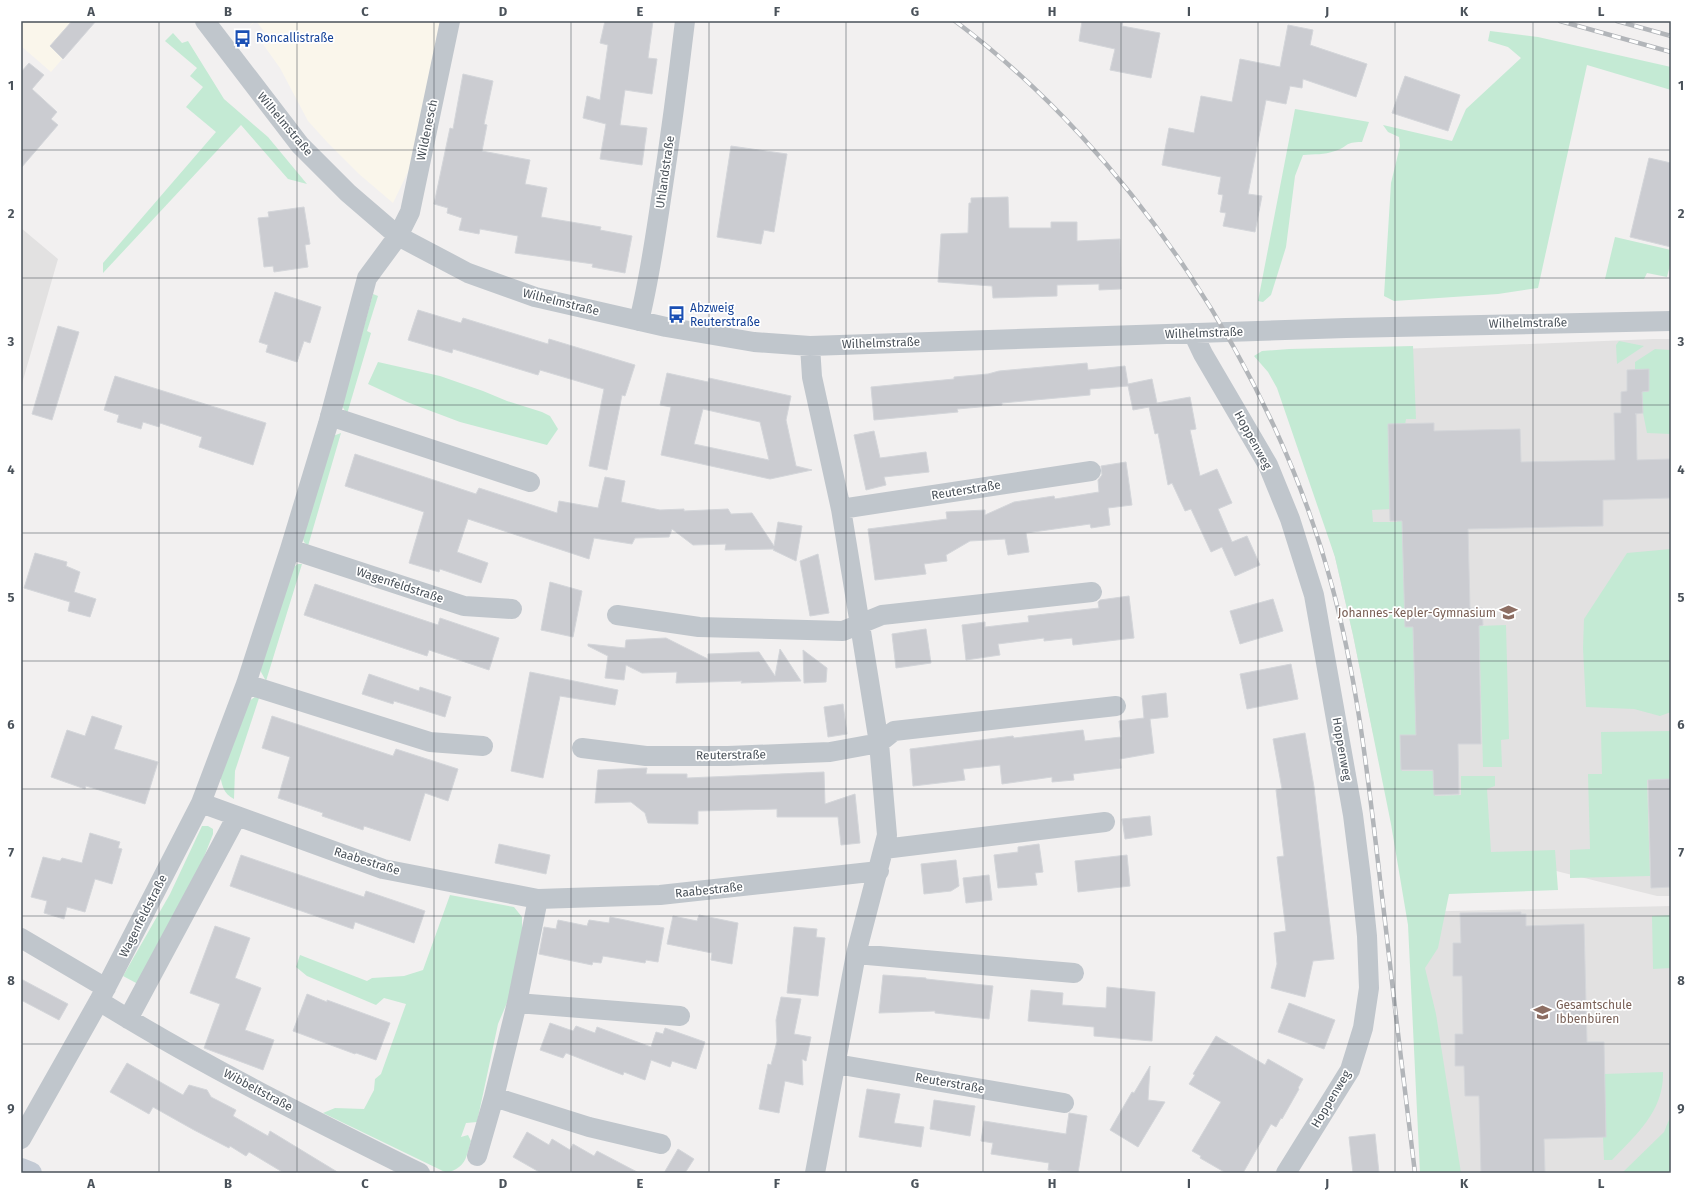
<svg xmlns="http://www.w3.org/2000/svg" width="1692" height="1194" viewBox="0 0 1692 1194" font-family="'Fira Sans',sans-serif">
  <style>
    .commercial { fill: #faf6eb }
    .education { fill: #e2e1e1 }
    .green { fill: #c4ead4 }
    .building { fill: #cbccd1; stroke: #d4d6da; fill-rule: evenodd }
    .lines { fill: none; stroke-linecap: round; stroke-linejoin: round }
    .minor { stroke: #c0c6cc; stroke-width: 20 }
    .secondary { stroke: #c3cad4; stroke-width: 22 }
    .rail-casing { stroke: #b2b5b9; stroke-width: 4.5 }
    .rail { stroke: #fff; stroke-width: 3; stroke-dasharray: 9; stroke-linecap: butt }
    .grid { fill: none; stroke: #4a525a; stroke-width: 1; stroke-opacity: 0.55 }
    .labels { text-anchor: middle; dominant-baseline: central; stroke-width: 3.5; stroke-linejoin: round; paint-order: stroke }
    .transit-label { font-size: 12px; fill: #164399; stroke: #fff; text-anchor: start }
    .street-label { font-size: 12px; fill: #4a525a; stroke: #fff }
    .education-label { font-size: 12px; fill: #785e54; stroke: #fff; text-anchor: end }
    .neatline { fill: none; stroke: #4a525a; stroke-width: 1.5 }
    .grid-label { font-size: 13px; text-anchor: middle; font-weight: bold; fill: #4a525a }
  </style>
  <rect width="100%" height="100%" fill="#f2f0f0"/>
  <path class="commercial" d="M21,21H95L51,72L21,46Z
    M254,21H444L418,151L393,203L359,174L328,143L308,121L280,68L260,40L267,35L256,21L249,27Z"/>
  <path class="education" d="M21,228L58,259L21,387Z
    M1653,339H1671V896H1657L1528,864L1438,866L1373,733L1353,635L1335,557L1276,354Z
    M1671,906V1173H1442L1410,912Z"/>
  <path class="green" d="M1490,31L1538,37L1671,67V90L1587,65L1538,288L1498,294L1394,301L1384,296L1391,183L1400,146L1399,137L1388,132L1383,125L1452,141L1466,109L1521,58L1508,47L1488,41Z
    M173,33L182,43L188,41L224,99L268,137L307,184L288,179L241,125L103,273V263L216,132L186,107L203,87L190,76L197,68L165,41Z
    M1295,109L1369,122L1362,142C1344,142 1348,147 1335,151C1324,155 1314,154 1303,155L1295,176L1286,247L1271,295L1263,302L1258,301Z
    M1615,237L1671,250V261L1667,277L1647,273L1644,279H1605Z
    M373,294L378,296L367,331L371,333L347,414L342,406Z
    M1619,341L1644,346L1617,364L1616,345Z
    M1413,346L1416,419H1406L1391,509L1372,510L1373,522H1397V519H1404L1406,627H1414L1417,736H1402V771H1434L1435,796L1461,795V776H1495V786L1487,789L1491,852L1555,850L1558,890L1449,894L1438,948L1425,968L1436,1014L1461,1173H1420L1408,925L1391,824L1353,635L1335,557L1277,388L1268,372L1254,356L1262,351L1289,349Z
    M1655,349L1671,350V434L1647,433L1643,413L1642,392L1649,391V370H1635V362Z
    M378,362L440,376L483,391L507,401L542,412L550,416L558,429L547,445L460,422L407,402L368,384Z
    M341,433L308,546L304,542L302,536L333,436Z
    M1671,549V712L1660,716L1634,709L1586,707L1583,648L1584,619L1627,553Z
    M298,564H302L266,681L261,672L260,666L292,568Z
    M1506,625L1509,739L1501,740L1502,767H1483L1479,626Z
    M255,697L259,698L235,771L234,799C223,794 221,783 220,772L249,701Z
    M1671,731V779L1647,780L1650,876L1570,878V850L1590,849L1588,774H1602L1601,732Z
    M202,826H208L213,829V834L197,875L138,984L123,976L170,894Z
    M450,895L514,907L522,917V932L509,998L498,1024L477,1122L466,1123L461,1137L468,1135L471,1141C466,1158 466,1167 447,1173L323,1113L335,1108L364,1109L374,1090L375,1079L381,1074L406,1004L384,998L376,1005L307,976L296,967L300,955L367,981L372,978L404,976L423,970Z
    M1671,915V968L1653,969L1652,916Z
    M1663,1072C1664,1111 1637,1134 1612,1160H1604L1603,1137H1606L1604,1074Z
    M1671,1115V1173H1622L1664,1132Z"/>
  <path class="building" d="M72,21H96L63,59L50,46Z
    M605,21H653L648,58L657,59L652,94L625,90L620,125L647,128L642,165L600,159L606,124L583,118L587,96L600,100L608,45L600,43Z
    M1082,21H1123L1122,26L1160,33L1151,78L1110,70L1115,49L1079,41Z
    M1288,25L1313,30L1310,45L1367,64L1356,97L1303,79L1302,88L1290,86L1286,104L1266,100L1248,194L1262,196L1255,232L1223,226L1226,213L1220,212L1223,195L1218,194L1221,177L1162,165L1169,128L1194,133L1201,96L1232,102L1240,59L1280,67Z
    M29,63L44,75L32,89L57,112L51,119L58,125L21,168V72Z
    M463,74L493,81L484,124L487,125L482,151L530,160L525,184L547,188L541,217L601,227L600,230L632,236L625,273L592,267L593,264L515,253L518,236L480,229L479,234L459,230L462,218L447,213L448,208L434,204L450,128L453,129Z
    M1405,76L1460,95L1448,131L1392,113Z
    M731,146L787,154L774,232L764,230L761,244L717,237Z
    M1649,158L1671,163V247L1630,237Z
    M1008,197L1009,228H1051V222H1077V241L1120,239L1121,289L1099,290V284L1057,285V296L993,298L992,286L938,282L941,234L968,233L969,203H971V198Z
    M304,207L310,244L305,245L308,267L274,272L273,266L264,267L258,218L269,217L268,212Z
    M275,292L321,307L310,343L304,341L297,362L266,352L268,345L259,342Z
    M418,310L461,323L463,318L548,344L549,339L635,365L625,396L622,395L607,470L589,466L604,389L540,370L538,375L453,349L452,353L408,340Z
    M58,326L79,332L52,420L32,414Z
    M1087,363L1088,370L1125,366L1128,384L1152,379L1157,403L1190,397L1196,429L1190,430L1200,476L1217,469L1232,503L1218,509L1232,542L1247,536L1260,565L1235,576L1222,547L1211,552L1191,509L1185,511L1172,483L1168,485L1158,433L1155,434L1149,407L1133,410L1128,386L1090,389V395L1002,403V405L957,409L958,412L874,420L871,387L954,379V377L988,374L999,371Z
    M1649,369V391L1642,392L1643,413L1635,414H1636L1637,460L1671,459V498L1603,500V526L1468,529L1470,608H1482L1483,625L1479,626L1481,744H1458L1459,794L1434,795L1433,770H1401L1400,735H1416L1413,627H1405L1402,521H1390L1388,424L1434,423V431L1520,429L1521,462L1615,460L1614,413H1621V392L1627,391V370Z
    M667,373L708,382L709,378L791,396L786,420L796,466L812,470L770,479L661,455L671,407L660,405ZM703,409L760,422L769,460L694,444Z
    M115,376L266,423L253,465L199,447L202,437L160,423L159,427L143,422L141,429L117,422L119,415L104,410Z
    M874,431L880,458L926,452L929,472L884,477L886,485L866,490L854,435Z
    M355,454L476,494L479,488L557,513L559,501L598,508L605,477L625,481L621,502L660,510L684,509V511L728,509L731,514L752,513L774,546L778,522L802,526L796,561L773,550L774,549L725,550L726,544L693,545L672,529L669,537L635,538L632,544L594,538L589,559L468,519L457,552L488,563L481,583L440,569L439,572L409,563L424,512L345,486Z
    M1126,462L1132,505L1108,508L1110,525L1091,528L1090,524L1026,533L1029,552L1008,555L1005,539L970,541L946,555L947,561L924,564L926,574L875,580L868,529L947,519L946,512L985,510V515L1014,502L1054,496L1055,499L1099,492L1098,480L1102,475L1101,466Z
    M35,553L67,562L66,566L80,572L74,592L96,599L90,617L68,611L70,602L24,588Z
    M818,554L829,613L810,616L800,561Z
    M550,582L582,591L573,637L541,630Z
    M315,584L438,625L440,618L499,638L489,670L429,650L427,656L304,615Z
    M1129,596L1134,638L1073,645L1072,638L1044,641V638L998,644L1000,655L966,660L962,625L985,622V627L1029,622L1028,616L1099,608L1098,602L1100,600Z
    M1273,599L1283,631L1240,644L1230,611Z
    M926,629L931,663L896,668L892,634Z
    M666,638L708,659V654L759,652L775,676L780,649L801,681L741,683L742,681L676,683L677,672L642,673L626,665L624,680L605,678L608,656L588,646V644L625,648L626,640Z
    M803,650L827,668L826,682L804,683Z
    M1291,664L1298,699L1247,709L1240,674Z
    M530,672L618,690L615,705L560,696L543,778L511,771Z
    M369,674L419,691L420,687L451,697L445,717L394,701L393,704L362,694Z
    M1166,693L1168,717L1150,719L1154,753L1120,759L1121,768L1073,774L1074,780L1052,782V777L1002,784L1000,765L963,769L965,780L913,786L910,749L1013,736L1014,738L1083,730L1085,741L1121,737L1119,721L1144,718L1142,696Z
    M843,704L847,734L828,737L824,707Z
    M92,716L122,726L114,749L158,762L145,804L86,786L85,789L51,777L67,730L85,736Z
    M272,716L393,756L396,749L458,769L448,801L425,793L410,841L364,826L363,830L322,816L323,813L278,798L290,757L262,748Z
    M1305,733L1314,787L1334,959L1313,961L1305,997L1271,988L1277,964L1274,933L1286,931L1277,857L1284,856L1276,790L1282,789L1273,739Z
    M647,768L646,774H687V778L824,772L825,804L855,794L860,843L841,845L838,817H777V809L698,811V824L648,823L645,813L631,802L595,803L598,770Z
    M1671,779V887L1651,888L1648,780Z
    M1150,816L1152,835L1125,839L1122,819Z
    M90,833L120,842L118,848L122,849L112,884L95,879L85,912L67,907L64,919L44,913L47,901L31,897L43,857L60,861L62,858L82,863Z
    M499,844L550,855L546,874L495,863Z
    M1039,844L1043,872L1035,873L1037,885L998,888L994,855L1018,852V847Z
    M241,855L364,897L366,891L425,911L414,943L355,922L353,929L230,886Z
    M1127,855L1130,886L1078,892L1075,861Z
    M956,860L959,886L951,891L924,894L921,864Z
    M989,875L992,900L966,903L963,878Z
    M1521,912V914H1526V926L1584,924L1587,1042H1604L1606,1137L1544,1139L1545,1173H1481L1479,1096H1465L1464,1066H1455V1034H1463L1462,976H1453V943H1461L1460,913Z
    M699,915L738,923L732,964L711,960L712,953L667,944L673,916L697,921Z
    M610,917L664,928L658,962L646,960L645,963L603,956L601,963L593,962L592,965L539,954L544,927L556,929L558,920L587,926L589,920L609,923Z
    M215,926L250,938L235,978L261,988L245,1030L274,1040L263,1070L204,1048L220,1004L190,993Z
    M794,927L817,929L816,937L825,938L818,996L787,993Z
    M883,975L926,978V979L993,986L989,1019L935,1013V1011L879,1013Z
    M21,979L68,1004L59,1020L21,1000Z
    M1107,987L1155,992L1152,1041L1094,1036V1027L1028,1021L1031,990L1063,993L1062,1005L1106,1008Z
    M307,994L327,1002V1000L390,1023L376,1060L356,1053L355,1054L293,1031Z
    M781,997L801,999L794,1034L811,1037L806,1061L802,1059L803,1085L785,1081L779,1113L759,1109L768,1064L771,1065L777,1041L776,1020Z
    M1289,1003L1335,1020L1324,1049L1278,1032Z
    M550,1023L573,1031L576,1026L595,1033L597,1027L651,1047L656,1032L663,1034L665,1028L705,1042L696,1069L672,1061L670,1067L651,1060L645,1080L624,1072L623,1075L566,1053L563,1058L540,1050Z
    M1216,1036L1265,1065L1268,1059L1303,1079L1298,1088L1299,1089L1282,1119L1281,1118L1276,1127L1271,1124L1243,1173H1226L1200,1158L1201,1156L1192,1151L1221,1102L1189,1084L1195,1075L1193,1074Z
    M127,1063L183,1095L189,1085L207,1090L211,1097L236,1110L233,1116L268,1136L270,1131L339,1173H284L249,1152L246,1156L230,1146L229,1148L194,1130L153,1107L149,1114L110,1092Z
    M1150,1066L1148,1100L1165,1102L1138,1147L1110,1130L1132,1092L1134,1093Z
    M867,1089L900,1094L894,1123L924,1127L921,1147L859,1137Z
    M934,1100L975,1106L970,1136L930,1129Z
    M1069,1113L1087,1116L1078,1173L1048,1170L1049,1163L991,1154L993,1143L981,1141L984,1121L1066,1134Z
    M527,1132L549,1145L552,1139L570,1150L573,1144L594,1156L597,1151L639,1173H541L513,1157Z
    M1375,1134L1379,1173H1353L1349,1137Z
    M678,1149L694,1159L685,1173H664Z"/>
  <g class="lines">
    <path class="minor" d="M205,21L300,145L348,193L398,236L468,273L535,297L666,327L754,342L810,346L1346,328L1671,321
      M639,321C649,281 655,240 661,199C670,140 678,80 685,21
      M1193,333L1203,354L1268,465L1290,519L1314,595L1353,815L1361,878L1367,936L1369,988L1363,1028L1350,1070L1286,1173
      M810,346L812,377L841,509L860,625L879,743L887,835L856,954L815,1173
      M330,416L530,482
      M841,509L1091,471
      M290,549L464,606L512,609
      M617,615L699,627L843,631L882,615L1092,592
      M246,684L430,742L483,746
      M582,748L646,756H728L830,752L879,743L894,731L1116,706
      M201,803L383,869L538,899L660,895L879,871
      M884,849L1105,822
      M21,938L106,988
      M856,954L1074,973
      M99,1001C202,1065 311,1119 420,1173
      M517,1003L680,1016
      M128,1019L237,816
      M836,1064L1064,1103
      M494,1097L517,1003L538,899
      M21,1139L99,1001L201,803L246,684L290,549L328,424L367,278L398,236L410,212L450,21
      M477,1156L494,1097L589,1127L661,1144"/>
    <path class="secondary" d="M21,1169L31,1173"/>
    <defs>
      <path id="rail" d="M955,21C1132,154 1275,372 1332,586C1360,690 1370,797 1383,904C1393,994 1404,1083 1415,1173
        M1560,21L1671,52
        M1617,21L1671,36"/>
    </defs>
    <use href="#rail" class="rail-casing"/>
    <use href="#rail" class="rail"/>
  </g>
  <path class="grid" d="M159,21V1173M297,21V1173M434,21V1173M571,21V1173M709,21V1173M846,21V1173M983,21V1173M1121,21V1173M1258,21V1173M1395,21V1173M1533,21V1173M21,150H1671M21,278H1671M21,405H1671M21,533H1671M21,661H1671M21,789H1671M21,916H1671M21,1044H1671"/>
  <defs>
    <symbol id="bus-bare" viewBox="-9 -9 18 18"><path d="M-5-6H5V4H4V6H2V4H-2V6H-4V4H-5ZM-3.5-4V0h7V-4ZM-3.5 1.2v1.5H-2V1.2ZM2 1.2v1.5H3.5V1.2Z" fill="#1a4fb4" stroke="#fff" stroke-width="2.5" paint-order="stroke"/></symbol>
    <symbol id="school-bare" viewBox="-9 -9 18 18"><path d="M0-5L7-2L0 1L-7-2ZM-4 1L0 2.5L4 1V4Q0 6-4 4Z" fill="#8d6e63" stroke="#fff" stroke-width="2.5" paint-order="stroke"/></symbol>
  </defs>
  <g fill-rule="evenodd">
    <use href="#bus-bare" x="230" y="26" width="25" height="25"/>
    <use href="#bus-bare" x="664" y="302" width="25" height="25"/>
    <use href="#school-bare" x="1496" y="600" width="25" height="25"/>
    <use href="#school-bare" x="1530" y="1000" width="25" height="25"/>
  </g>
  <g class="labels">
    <g class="transit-label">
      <text x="256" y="38">Roncallistraße</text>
      <text x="690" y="308">Abzweig<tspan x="690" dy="14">Reuterstraße</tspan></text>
    </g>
    <g class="street-label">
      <text transform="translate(285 124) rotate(50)">Wilhelmstraße</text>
      <text transform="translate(427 130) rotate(-78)">Wildenesch</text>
      <text transform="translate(665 172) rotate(-82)">Uhlandstraße</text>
      <text transform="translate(561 302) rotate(14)">Wilhelmstraße</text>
      <text transform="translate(1528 323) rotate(-1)">Wilhelmstraße</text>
      <text transform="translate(1204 333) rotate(-2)">Wilhelmstraße</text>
      <text transform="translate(881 343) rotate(-2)">Wilhelmstraße</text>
      <text transform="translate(1253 440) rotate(61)">Hoppenweg</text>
      <text transform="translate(966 490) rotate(-9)">Reuterstraße</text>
      <text transform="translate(400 585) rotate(18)">Wagenfeldstraße</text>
      <text transform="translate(1342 749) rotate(80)">Hoppenweg</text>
      <text transform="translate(731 755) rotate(-1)">Reuterstraße</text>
      <text transform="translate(367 861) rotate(17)">Raabestraße</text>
      <text transform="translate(709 890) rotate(-6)">Raabestraße</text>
      <text transform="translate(143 916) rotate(-63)">Wagenfeldstraße</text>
      <text transform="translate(950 1083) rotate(10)">Reuterstraße</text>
      <text transform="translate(258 1090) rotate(28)">Wibbeltstraße</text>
      <text transform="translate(1331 1099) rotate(-59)">Hoppenweg</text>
    </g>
    <g class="education-label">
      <text x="1496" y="613">Johannes-Kepler-Gymnasium</text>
      <text x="1556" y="1005" text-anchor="start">Gesamtschule<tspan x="1556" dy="14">Ibbenbüren</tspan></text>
    </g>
  </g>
  <rect width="1692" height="1194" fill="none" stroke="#ffffff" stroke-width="44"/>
  <rect x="22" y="22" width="1648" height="1150" class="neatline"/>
  <g class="grid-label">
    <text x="91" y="16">A</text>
    <text x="228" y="16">B</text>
    <text x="365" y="16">C</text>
    <text x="503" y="16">D</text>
    <text x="640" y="16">E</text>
    <text x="777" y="16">F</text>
    <text x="915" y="16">G</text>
    <text x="1052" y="16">H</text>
    <text x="1189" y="16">I</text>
    <text x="1327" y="16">J</text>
    <text x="1464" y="16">K</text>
    <text x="1601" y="16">L</text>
    <text x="11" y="90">1</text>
    <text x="1681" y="90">1</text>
    <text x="11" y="218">2</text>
    <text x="1681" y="218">2</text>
    <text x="11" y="346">3</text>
    <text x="1681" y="346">3</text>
    <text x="11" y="474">4</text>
    <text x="1681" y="474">4</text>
    <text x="11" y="602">5</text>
    <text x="1681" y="602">5</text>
    <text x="11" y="729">6</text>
    <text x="1681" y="729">6</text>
    <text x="11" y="857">7</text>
    <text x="1681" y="857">7</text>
    <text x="11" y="985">8</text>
    <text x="1681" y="985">8</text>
    <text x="11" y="1113">9</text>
    <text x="1681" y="1113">9</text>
    <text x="91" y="1188">A</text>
    <text x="228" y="1188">B</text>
    <text x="365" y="1188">C</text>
    <text x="503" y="1188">D</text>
    <text x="640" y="1188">E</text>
    <text x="777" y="1188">F</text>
    <text x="915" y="1188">G</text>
    <text x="1052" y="1188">H</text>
    <text x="1189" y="1188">I</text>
    <text x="1327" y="1188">J</text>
    <text x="1464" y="1188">K</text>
    <text x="1601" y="1188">L</text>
  </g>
</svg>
